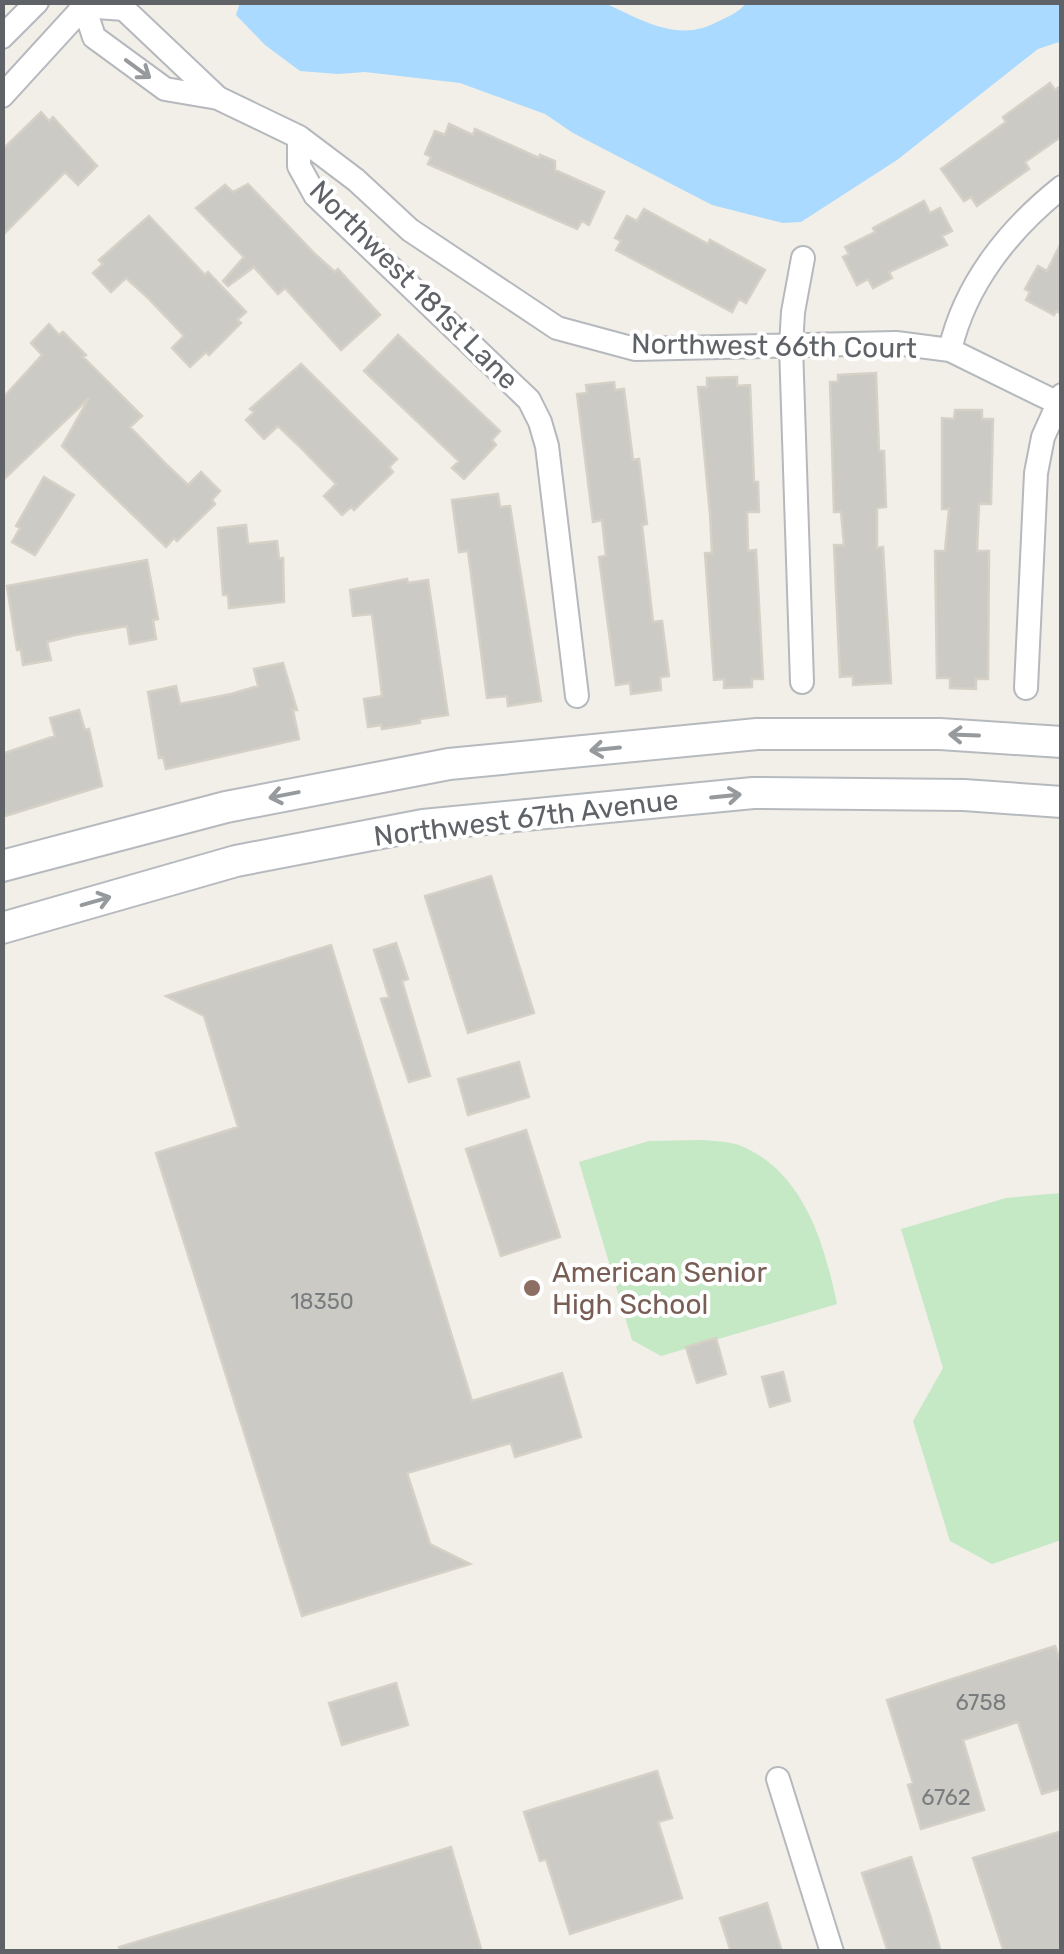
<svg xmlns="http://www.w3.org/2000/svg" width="1064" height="1954" viewBox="0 0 1064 1954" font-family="Rubik,sans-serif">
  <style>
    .green { fill: #c5e8c5 }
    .water { fill: #aadaff }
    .building { fill: #cccac5; stroke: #d6d1c6; stroke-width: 2.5 }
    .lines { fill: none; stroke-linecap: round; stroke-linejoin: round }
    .minor-casing { stroke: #b5b8bc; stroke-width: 26 }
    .secondary-casing { stroke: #b6babf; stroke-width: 34 }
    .minor { stroke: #fff; stroke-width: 22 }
    .secondary { stroke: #fff; stroke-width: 30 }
    .oneway { stroke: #979a9d }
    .education-dot { fill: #8d6e63; stroke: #fff; stroke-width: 4 }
    .labels { text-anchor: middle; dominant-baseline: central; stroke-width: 8; stroke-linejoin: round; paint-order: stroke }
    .number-label { font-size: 22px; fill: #7a7d7f }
    .street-label { font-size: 28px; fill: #5f6368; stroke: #fff }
    .education-label { font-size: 28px; fill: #785e54; stroke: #fff; text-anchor: start }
  </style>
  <rect width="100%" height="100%" fill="#f1efe8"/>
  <path class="green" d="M701,1140C713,1141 727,1141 739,1145C804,1171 824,1243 837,1304L661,1356L632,1340L579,1162L649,1141Z
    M1061,1193V1540L992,1564L950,1541L913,1421L943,1368L901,1229L1006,1198Z"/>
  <path class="water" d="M240,2L604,3C643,20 678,44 719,21C730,16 739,12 746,3L1061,2L1062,41L1038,49L897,160L801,222L783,223L712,205L573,133L545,114L460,83L365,72L338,74L300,71L265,45L236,15Z"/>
  <path class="building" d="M1050,83L1055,90L1062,85V136L1025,162L1029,169L977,206L971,197L964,201L941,169L1006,122L1003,117Z
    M41,112L49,121L53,117L97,166L78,185L65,172L2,236V150Z
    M449,124L473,135L475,129L539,158L540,155L555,161V170L604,192L589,225L582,221L577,229L428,164L431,157L425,154L435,131L445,135Z
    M248,184L316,255L335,272L338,269L380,315L341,350L285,288L278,294L254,267L228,286L223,281L244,257L196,208L225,185L233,192Z
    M924,201L930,213L940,208L952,231L942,236L947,245L889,272L892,278L873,288L868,279L857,285L843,257L849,254L845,247L875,232L873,228Z
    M644,209L708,244L710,240L765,270L746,303L739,299L732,312L616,250L621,241L615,238L627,216L637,221Z
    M149,216L205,275L208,272L246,312L237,320L241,323L209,355L206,352L190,367L172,348L184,336L147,297L126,278L111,292L93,273L103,264L99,260Z
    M1062,241V314L1056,311L1054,315L1026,300L1030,292L1025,289L1038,266L1047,271Z
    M49,324L59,335L63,332L86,355L83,357L142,416L130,427L168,466L188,485L201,472L220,491L212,500L215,504L177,541L174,538L166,547L62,446L89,398L2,481V399L42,355L31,343Z
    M398,335L500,431L492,440L496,445L464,479L452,468L459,461L364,371Z
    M301,364L397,459L389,467L393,472L354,510L351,507L342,515L324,496L336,484L298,445L278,426L264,439L246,420L254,412L250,409Z
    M876,373L879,451H884L886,507L877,508V548L883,547L891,683L853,685V676L840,677L834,545H844L841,512H834L830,382H838V375Z
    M737,377V386L750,385L754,482H758L759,512H747L748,551L756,550L763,679H752V687L724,688V679L714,680L705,553H712L710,514L698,387H707V378Z
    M614,382L615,390L624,389L633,460L639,459L647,524L642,525L653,622L662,621L669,676L660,677L661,690L631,694L630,683L616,685L599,557L606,556L602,520L593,522L577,394L587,393L586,385Z
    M955,410H982V419H993L991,504H979L977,551H989L988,679H976V689L950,688V678H937L935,551H945L949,509H942V418L954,419Z
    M44,477L74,495L35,555L12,542L20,528L16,526Z
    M498,494L500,507L510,506L541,701L508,706L507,696L487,698L468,551L459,552L452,500Z
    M246,525L248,544L277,541L279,559L283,558L284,602L229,608L228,595H223L218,528Z
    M147,560L158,619L153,620L156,639L130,644L127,626L75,635L47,642L51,660L23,665L21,650H17L7,586Z
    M407,579L408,583L428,580L448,715L420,719V723L382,729L381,725L368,727L364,699L382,696L379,669L372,614L353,616L350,590Z
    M283,663L297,710H293L299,739L166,769L163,757L159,758L148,692L176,686L180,704L231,694L258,686L254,669Z
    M79,710L85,730L89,729L102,786L2,817V754L55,736L50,718Z
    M491,876L534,1013L468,1033L425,896Z
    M396,943L408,979L402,981L430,1076L409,1082L381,999L389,997L374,950Z
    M331,945L472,1401L562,1373L581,1437L515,1457L511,1443L407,1473L430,1544L470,1564L302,1616L156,1153L238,1127L204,1016L166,996Z
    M519,1062L529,1097L468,1115L458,1079Z
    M526,1130L560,1237L501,1256L466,1149Z
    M716,1338L726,1374L697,1383L686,1347Z
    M783,1372L790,1401L770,1407L762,1377Z
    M1055,1646L1062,1666V1788L1042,1794L1018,1722L963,1740L984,1810L921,1829L908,1785L913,1783L887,1700Z
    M396,1683L408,1725L342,1745L329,1703Z
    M657,1771L672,1818L658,1822L682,1898L570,1934L546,1859L540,1861L524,1812Z
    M1062,1831V1952H1004L973,1858Z
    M451,1847L482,1952H120L119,1947Z
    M911,1857L930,1915L941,1952H888L862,1873Z
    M767,1903L782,1952H731L720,1918Z"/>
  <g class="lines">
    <defs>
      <path id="minor" d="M80,2L84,6L94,37L165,89L218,98L299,137V166L315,195L529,400L540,422L547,446L577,696
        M84,6L124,9L218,98
        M2,37L37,2
        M2,96L88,2
        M299,137L356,180L410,230L557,328L635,349L896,343L950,350L1062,405
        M950,350C965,284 1009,229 1062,187
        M802,682L791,346L793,312L803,258
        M1026,688L1036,473L1043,437L1062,395
        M778,1779L832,1952"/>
      <path id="secondary" d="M2,866L226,807L449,764L757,734H940L1062,742
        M2,928L236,861L423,825L753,793L964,795L1062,802"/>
    </defs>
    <use href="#minor" class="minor-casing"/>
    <use href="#secondary" class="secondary-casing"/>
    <use href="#minor" class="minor"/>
    <use href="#secondary" class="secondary"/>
  </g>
  <defs><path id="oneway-shaft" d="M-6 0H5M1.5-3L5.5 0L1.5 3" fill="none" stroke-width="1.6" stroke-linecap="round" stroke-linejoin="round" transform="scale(2.5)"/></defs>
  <g class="oneway">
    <use href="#oneway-shaft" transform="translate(138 69) rotate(36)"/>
    <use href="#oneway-shaft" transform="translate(964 735) rotate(-178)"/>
    <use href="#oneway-shaft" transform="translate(605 749) rotate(174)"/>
    <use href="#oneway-shaft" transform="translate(284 795) rotate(169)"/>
    <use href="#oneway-shaft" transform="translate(726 796) rotate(-6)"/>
    <use href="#oneway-shaft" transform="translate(96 901) rotate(-16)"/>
  </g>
  <circle class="education-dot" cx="532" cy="1288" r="10"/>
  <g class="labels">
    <g class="number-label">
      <text x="322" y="1301">18350</text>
      <text x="981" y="1702">6758</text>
      <text x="946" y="1797">6762</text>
    </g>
    <g class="street-label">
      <text transform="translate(414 285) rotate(45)">Northwest 181st Lane</text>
      <text transform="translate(774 346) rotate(1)">Northwest 66th Court</text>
      <text transform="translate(526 818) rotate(-7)">Northwest 67th Avenue</text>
    </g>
    <g class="education-label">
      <text x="552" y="1272">American Senior<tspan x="552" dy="32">High School</tspan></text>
    </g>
  </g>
  <rect width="1064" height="1954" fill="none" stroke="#5f6368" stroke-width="10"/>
</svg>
